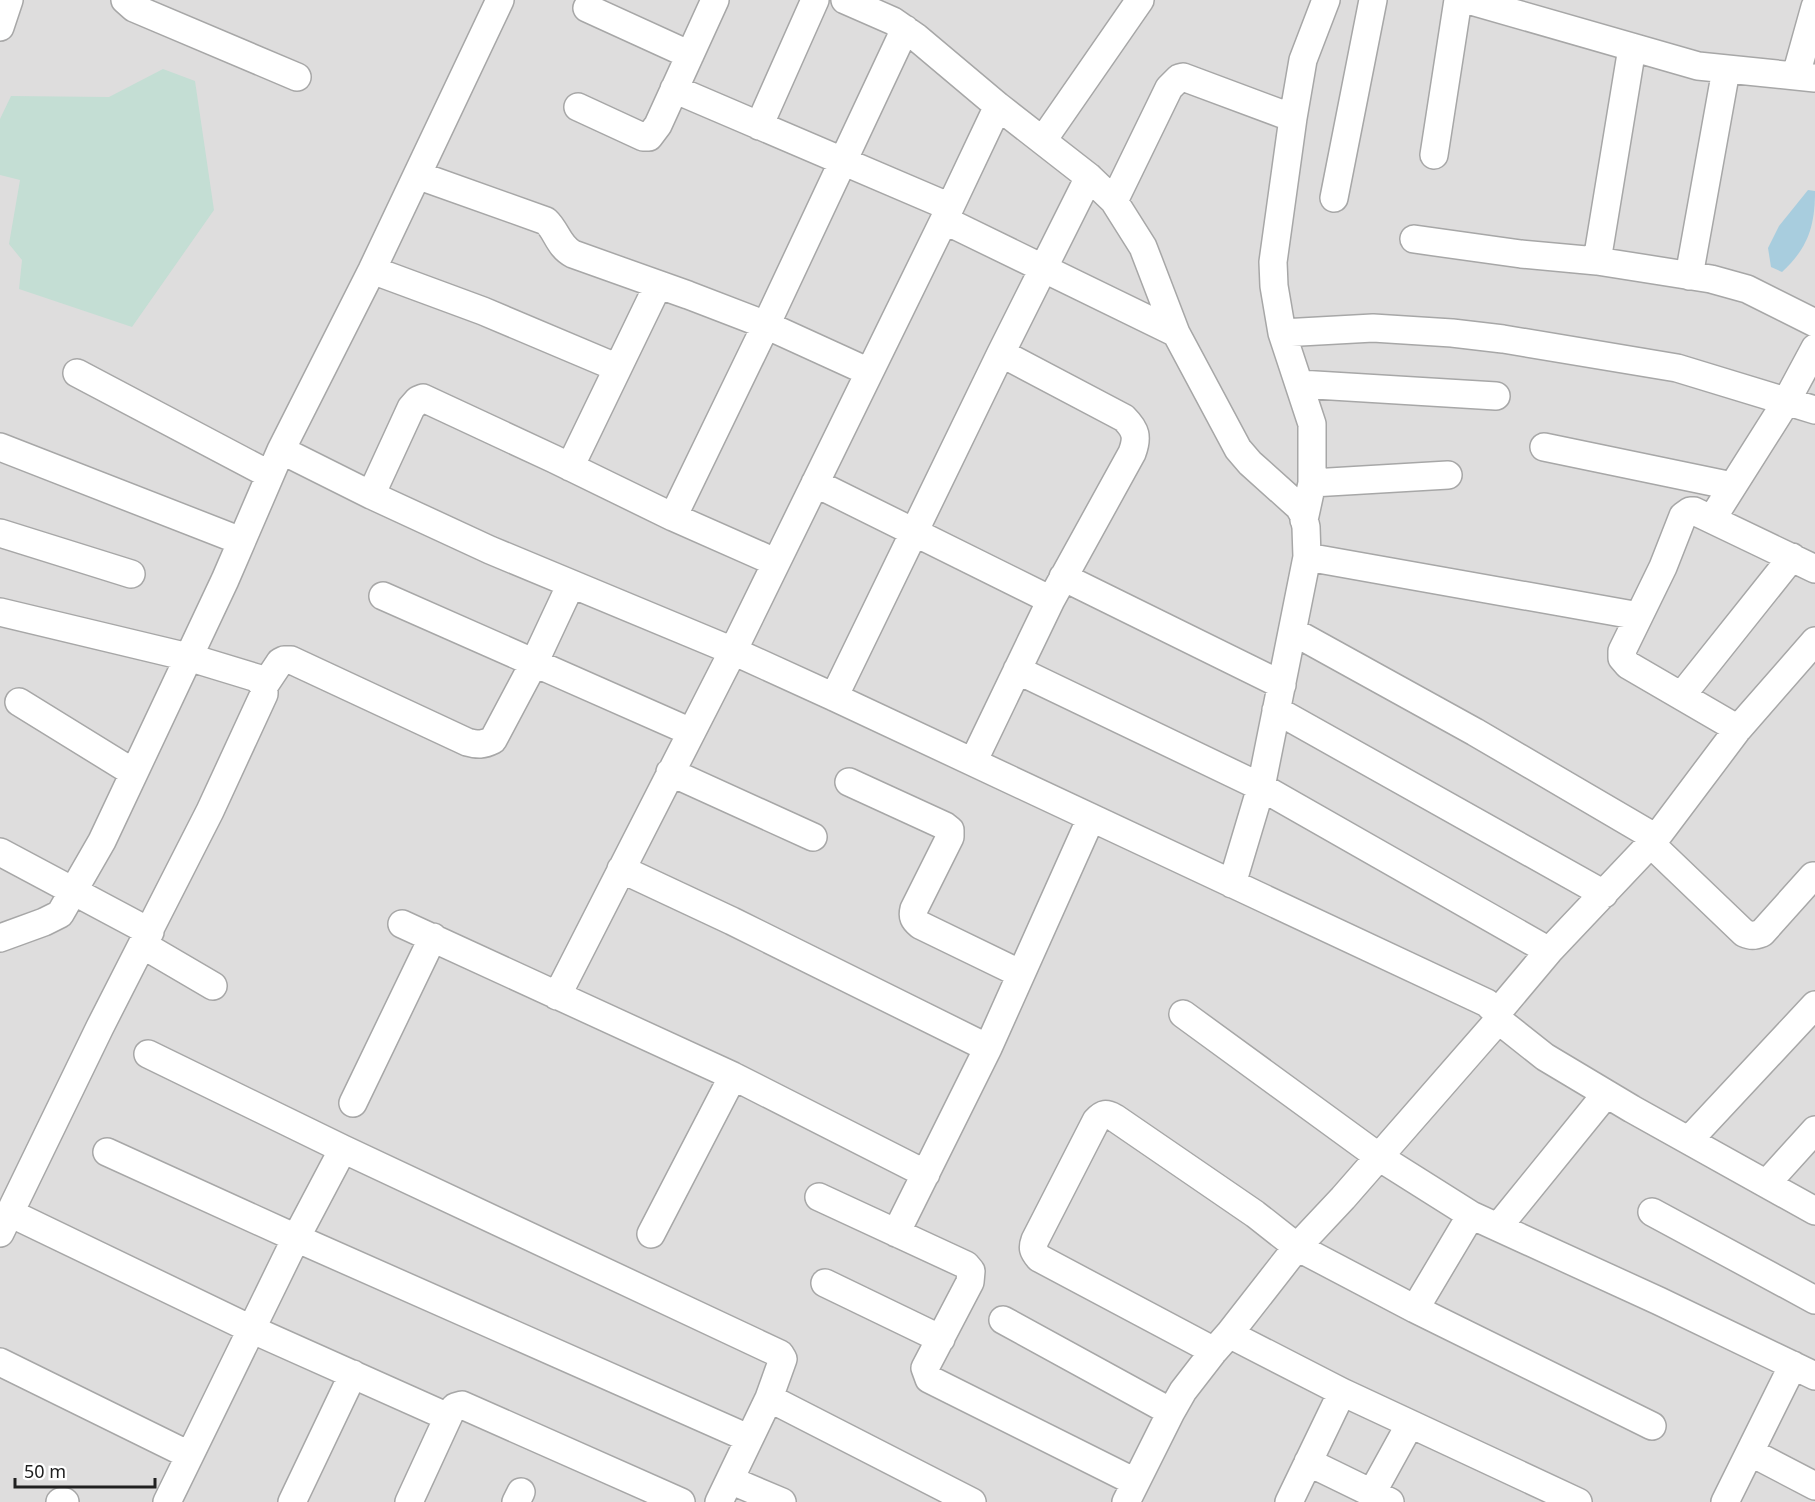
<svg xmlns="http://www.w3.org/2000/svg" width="1815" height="1502" viewBox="0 0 1815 1502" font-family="'Noto Sans',sans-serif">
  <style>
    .residential { fill: #dedddd }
    .wetland { fill: #c4ded4 }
    .water { fill: #a8cdde }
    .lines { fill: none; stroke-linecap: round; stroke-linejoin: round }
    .minor-casing { stroke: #a7a7a7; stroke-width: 30 }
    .minor { stroke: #fff; stroke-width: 27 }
  </style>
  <rect width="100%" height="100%" fill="#f1eee7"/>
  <path class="residential" d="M0,0H1815V1502H0Z"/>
  <path class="wetland" d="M163,69L195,81L214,210L132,327L19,289L22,260L9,244L20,180L0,175V119L11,96L109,97Z"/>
  <path class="water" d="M1808,190L1815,191C1815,226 1808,248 1782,272L1771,267L1768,248L1779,226Z"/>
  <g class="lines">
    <defs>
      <path id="minor" d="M125,0L134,8L297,77
        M845,0L893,21L916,37L998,106L1089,177L1114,201L1143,247L1176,333L1238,449L1250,463L1299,507L1303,514L1306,527L1307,557L1261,787L1232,884
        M1468,0L1698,66L1815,78
        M587,8L690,55
        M0,27L9,0
        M1796,75L1815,7
        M674,89L950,207
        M578,107L643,137H649L658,125L715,0
        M759,126L815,0
        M1043,140L1140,0
        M1434,155L1458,0
        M417,175L546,221C557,231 558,246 573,254L688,295L766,325L869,372
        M1334,198L1373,0
        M1114,201L1169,88L1179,78L1183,77L1293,118
        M944,220L1176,333
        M1414,239L1521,254L1597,261L1711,279L1747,289L1815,323
        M1597,261L1632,48
        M372,270L483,311L618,368
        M1689,276L1726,70
        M1282,333L1373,328L1452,333L1503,339L1677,368L1815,410
        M77,373L270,475
        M1299,384L1496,396
        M0,447L241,541
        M1544,447L1732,486
        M281,450L371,495L490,550L733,651L834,697L1487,1003L1497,1013L1495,1024L1343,1198L1297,1247L1229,1334L1214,1351L1183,1391L1171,1412L1126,1502
        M570,467L658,285
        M815,483L1051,600
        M1312,483L1448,475
        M371,495L411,408L418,400L423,398L554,459L673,517L775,562
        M673,517L766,325L905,29
        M1712,519L1786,402L1815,348
        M1304,520L1312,483V424L1282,333L1274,286L1273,262L1293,118L1303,60L1326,0
        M0,533L131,574
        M1307,557L1639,616
        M1063,577L1282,685
        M383,596L691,732
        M0,612L188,657L257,678L264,686V694L210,811L100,1027L0,1233
        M1294,632L1475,732L1656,838
        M1017,670L1261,787L1549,951
        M264,686L280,662L284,660H291L467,742C478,745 483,745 493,740L535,661L571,584
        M1682,695L1792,557
        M834,697L1001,353L1089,177
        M19,702L134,773
        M1276,710L1604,894
        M1738,729L1628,665L1622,658V651L1663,567L1683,516L1690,511H1694L1815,569
        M973,762L1051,600L1132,453C1138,437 1136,430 1124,418L1001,353
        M670,772L813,837
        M849,782L945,826L950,830V837L914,909C912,917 914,920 920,925L1021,974
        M1650,843L1744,933C1751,936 1754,936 1762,933L1813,876
        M0,852L150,932
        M621,869L732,921L988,1048
        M402,924L733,1076L926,1174
        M0,938L44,922L60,914L102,841L225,580L281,450L372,270L500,0
        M143,945L213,986
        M557,996L733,651L944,220L998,106
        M1497,1013L1549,951L1656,838L1738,729L1815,641
        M1183,1014L1379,1157L1471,1215L1659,1301L1815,1376
        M1497,1019L1545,1057L1632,1109L1815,1211
        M148,1054L343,1149L780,1354L783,1359L769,1398L719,1502
        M353,1103L433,937
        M1689,1140L1815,1005
        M107,1152L296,1238L748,1438
        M1767,1183L1815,1130
        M819,1197L966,1265L971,1271L970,1282L925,1368L929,1379L1135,1482
        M1652,1212L1815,1300
        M10,1213L251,1329L448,1417
        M1498,1227L1606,1094
        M896,1233L988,1048L1091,818
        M651,1234L733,1076
        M825,1283L941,1339
        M1415,1309L1471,1215
        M1003,1320L1171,1412
        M1229,1334L1342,1392L1578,1502
        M1214,1351L1039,1258C1033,1251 1032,1248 1035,1240L1096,1121C1103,1113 1106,1113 1115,1118L1255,1214L1297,1247L1415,1309L1652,1426
        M0,1362L189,1455
        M769,1398L972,1502
        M1750,1452L1815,1486
        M1308,1462L1390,1502
        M730,1480L782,1502
        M1372,1493L1410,1424
        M60,1502H65
        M167,1502L296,1238L343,1149
        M292,1502L353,1374
        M409,1502L450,1413L455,1407L462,1405L681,1502
        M516,1502L521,1492
        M1289,1502L1342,1392
        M1725,1502L1793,1365"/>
    </defs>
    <use href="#minor" class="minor-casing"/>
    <use href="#minor" class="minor"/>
  </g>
  <path d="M15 1478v9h140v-9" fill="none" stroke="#202020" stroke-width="3"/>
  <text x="24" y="1478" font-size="18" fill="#202020" stroke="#ffffff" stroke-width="4.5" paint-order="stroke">50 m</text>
</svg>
